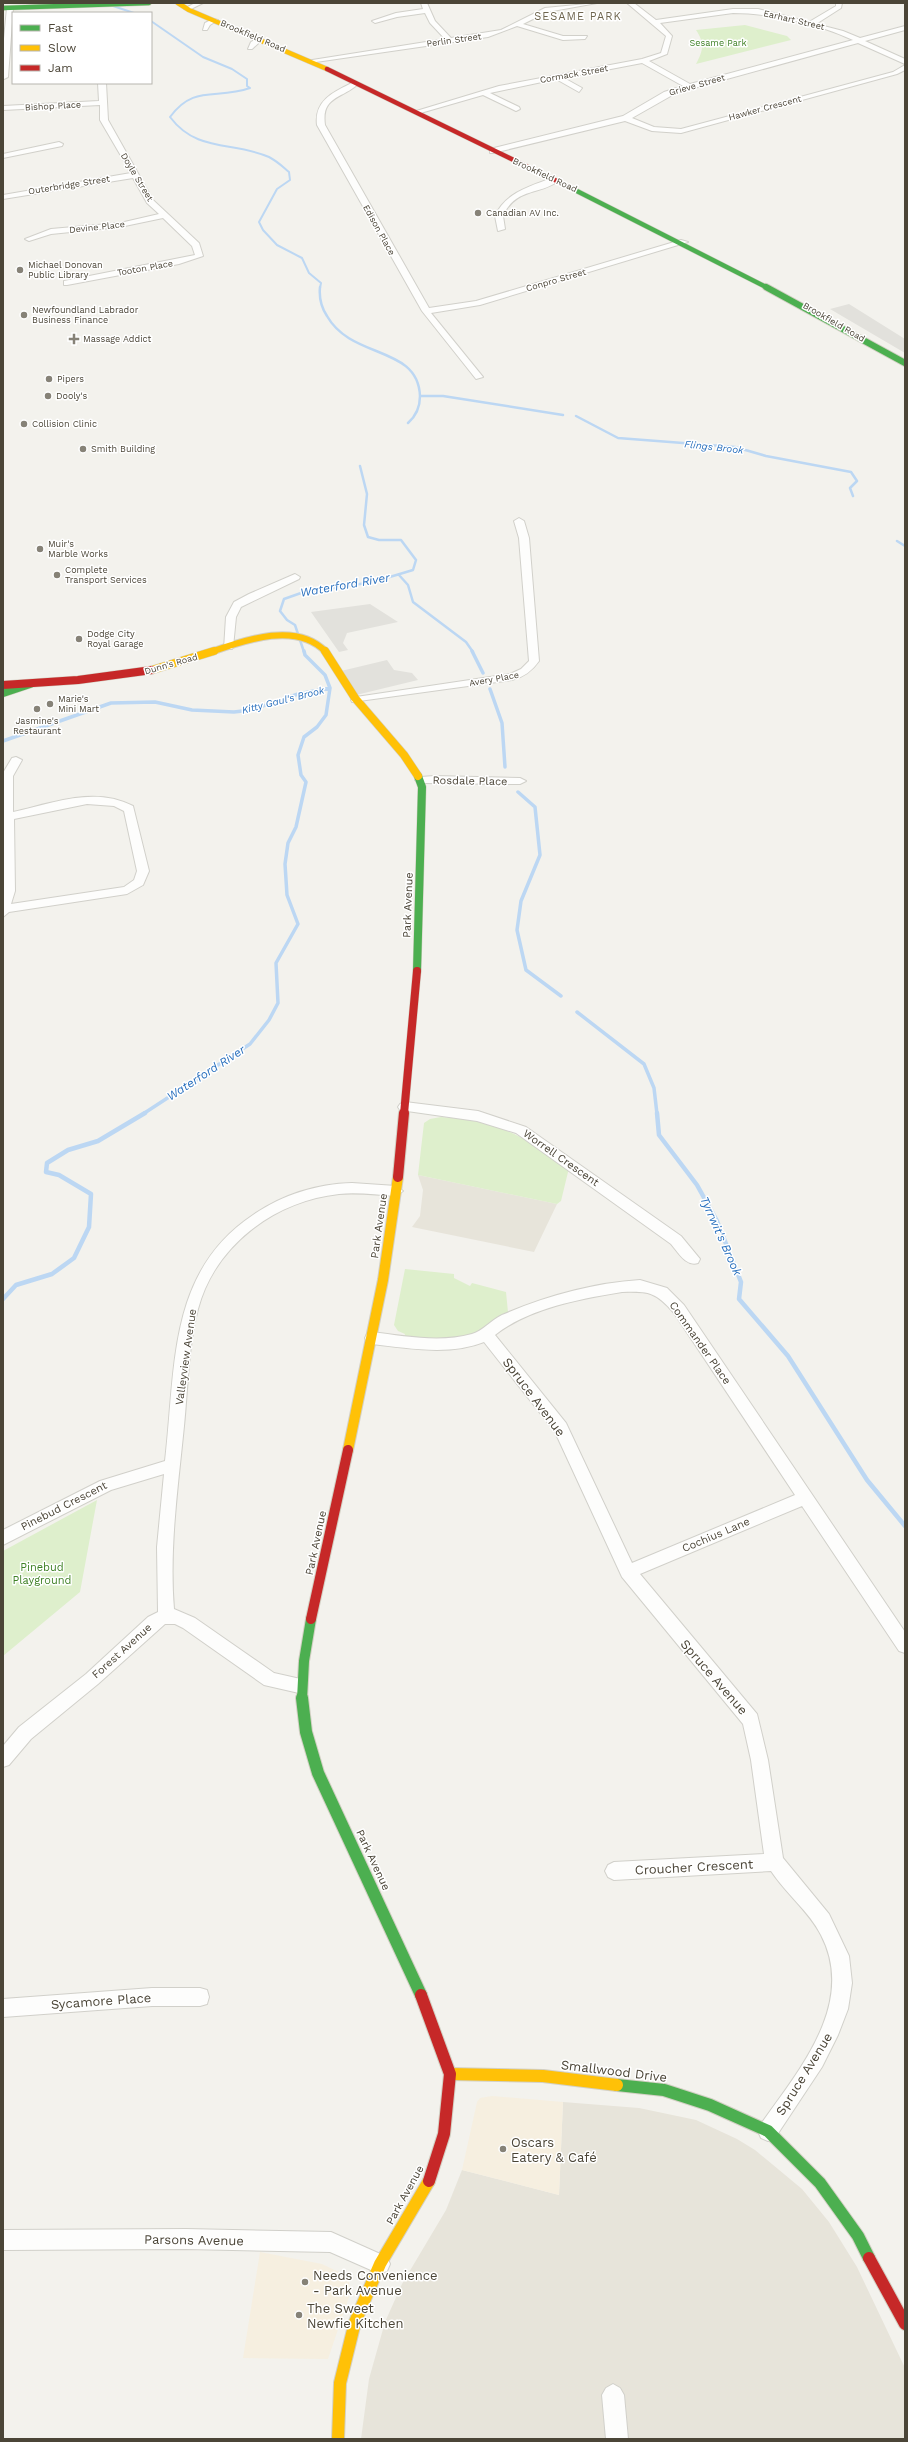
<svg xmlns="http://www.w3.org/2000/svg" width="908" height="2442" viewBox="0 0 908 2442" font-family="'Work Sans',sans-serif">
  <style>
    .residential { fill: #e7e4da }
    .commercial { fill: #f6efe0 }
    .green { fill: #deefcc }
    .parking { fill: #e2e1dc }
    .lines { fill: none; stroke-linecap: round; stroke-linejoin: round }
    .stream-far3 { stroke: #bcd7f3; stroke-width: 2 }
    .stream-far2 { stroke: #bcd7f3; stroke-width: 2.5 }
    .stream-far1 { stroke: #bcd7f3; stroke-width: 3.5 }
    .stream { stroke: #bcd7f3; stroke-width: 4.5 }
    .street-casing { stroke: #d1d0ca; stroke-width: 2 }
    .fast-far4-casing { stroke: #d3d0c4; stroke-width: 5.5 }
    .fast-far3-casing { stroke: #d3d0c4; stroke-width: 8 }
    .fast-far2-casing { stroke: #d3d0c4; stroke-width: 9 }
    .fast-far1-casing { stroke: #d3d0c4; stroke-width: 12 }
    .fast-casing { stroke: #d3d0c4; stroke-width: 14 }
    .slow-far4-casing { stroke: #d3d0c4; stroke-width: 5.5 }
    .slow-far3-casing { stroke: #d3d0c4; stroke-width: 8 }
    .slow-far2-casing { stroke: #d3d0c4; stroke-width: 9 }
    .slow-far1-casing { stroke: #d3d0c4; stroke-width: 12 }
    .slow-casing { stroke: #d3d0c4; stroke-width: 14 }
    .jam-far3-casing { stroke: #d3d0c4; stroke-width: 5.5 }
    .jam-far2-casing { stroke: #d3d0c4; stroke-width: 9 }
    .jam-far1-casing { stroke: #d3d0c4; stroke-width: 12 }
    .jam-casing { stroke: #d3d0c4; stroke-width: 14 }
    .street { fill: #fdfdfc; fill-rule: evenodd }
    .fast-far4 { stroke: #4caf50; stroke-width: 4.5 }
    .fast-far3 { stroke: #4caf50; stroke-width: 6 }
    .fast-far2 { stroke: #4caf50; stroke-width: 8 }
    .fast-far1 { stroke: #4caf50; stroke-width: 10 }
    .fast { stroke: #4caf50; stroke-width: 12 }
    .slow-far4 { stroke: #ffc107; stroke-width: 4.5 }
    .slow-far3 { stroke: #ffc107; stroke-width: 6 }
    .slow-far2 { stroke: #ffc107; stroke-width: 8 }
    .slow-far1 { stroke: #ffc107; stroke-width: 10 }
    .slow { stroke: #ffc107; stroke-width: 12 }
    .jam-far3 { stroke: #c62828; stroke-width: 4.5 }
    .jam-far2 { stroke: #c62828; stroke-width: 8 }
    .jam-far1 { stroke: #c62828; stroke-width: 10 }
    .jam { stroke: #c62828; stroke-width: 12 }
    .poi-dot { fill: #868277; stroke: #fff; stroke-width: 1.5 }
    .labels { text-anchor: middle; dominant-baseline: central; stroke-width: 3; stroke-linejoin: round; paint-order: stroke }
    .far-street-label { font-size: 9px; fill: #4b4537; stroke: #fff }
    .far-park-label { font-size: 9px; fill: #3f8126; stroke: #fff }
    .far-poi-label { font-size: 9px; fill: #4b4537; stroke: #fff; text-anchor: start }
    .far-water-label { font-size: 10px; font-style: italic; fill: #2970be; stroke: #fff }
    .far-quarter-label { font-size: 11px; letter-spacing: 1px; fill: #6e654e; stroke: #fff }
    .street-label { font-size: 11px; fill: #4b4537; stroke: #fff }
    .park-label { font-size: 11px; fill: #3f8126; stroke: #fff }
    .water-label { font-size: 12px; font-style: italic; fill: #2970be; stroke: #fff }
    .near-street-label { font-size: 13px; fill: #4b4537; stroke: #fff }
    .near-poi-label { font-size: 13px; fill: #4b4537; stroke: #fff; text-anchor: start }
  </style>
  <rect width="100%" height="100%" fill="#f3f2ed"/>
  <path class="residential" d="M418,1175L557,1204L534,1252L412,1227L420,1216L423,1190Z
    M563,2102L639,2108L696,2120L737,2139L755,2150L802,2189L829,2222L857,2267L905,2368V2439H361L369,2379L385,2322L402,2284L446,2210L462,2170L559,2195Z"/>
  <path class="commercial" d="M492,2096L563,2102L559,2195L462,2170L477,2102L480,2098Z
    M260,2252L322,2264L349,2277L350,2294L328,2359L243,2358Z"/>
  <path class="green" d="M745,25L787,36L791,40L696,64C703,51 705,43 696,30Z
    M441,1117C500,1121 522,1136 569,1168L561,1201L557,1204L418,1175L424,1123L430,1119Z
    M405,1269L454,1274V1278L470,1286L472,1283L506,1292L508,1312L478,1333L455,1340L404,1337L405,1334L398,1331L394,1325Z
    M97,1500L80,1592L3,1656V1551Z"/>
  <path class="parking" d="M849,304L905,339V353L830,309Z
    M370,604L398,622L347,633L343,643L348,650L339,652L311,612Z
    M387,660L394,670L412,673L418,680L356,695L341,671Z"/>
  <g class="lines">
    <path class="stream-far3" d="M104,3L134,13
      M151,21L203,57L232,69L247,79V86L250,88C216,100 194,84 170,117C197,153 233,141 269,157C277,161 283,167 289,172L290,180L277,189L259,222L263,230L277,245L302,258L309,273L321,283L320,288"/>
    <path class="stream-far2" d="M320,287C319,297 321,307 327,316C352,360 418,345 420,396C420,407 416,416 408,423
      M420,396H443L563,415
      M576,416L618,438L735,447L766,456L851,472L857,481L850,488L853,496
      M897,541L905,546
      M399,575L408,585L413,602L466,642L473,652
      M304,652L295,625L287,620L280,611L284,599L301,593L373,582L413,570L416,560L401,540H379L368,537L364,525L367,494L360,466"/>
    <path class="stream-far1" d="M472,651L483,673
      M490,689L502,723L505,767
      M3,741L111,703L155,702L192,710L234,712L251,710L298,694L330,688
      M518,792L535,807L540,855L521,901L517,930L526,970L561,996
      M577,1012L644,1064L654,1088L657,1114
      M143,1114L250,1044L269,1020L278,1003L276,963L298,924L287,895L285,864L288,843L296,827L306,782L301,775L298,755L304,737L317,727L326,715L330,688L325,675L305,655L304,651"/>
    <path class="stream" d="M657,1113L659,1135L697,1185L717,1221L741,1282L739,1299L788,1356L867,1480L905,1526
      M3,1299L16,1285L52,1274L74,1258L89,1227L91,1194L59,1175L46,1172L47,1163L68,1150L98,1141L145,1113"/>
    <defs>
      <path id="street" d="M195,3H203L189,10L184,9Z
        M421,3H427L435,21L451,38L501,30L545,8L597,3L547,12L523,24L563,36H587L585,39L563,40L517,26L488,37L309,63L306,61L445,39L430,23L425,13L397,17L375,23L372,21L396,13L423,9Z
        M627,3H634L656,20L733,9H758L809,22L836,6V3H842L841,8L816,24L843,31L860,38L905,26V30L865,41L905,59V64L858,43L676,93L632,118L654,127L681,129L893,72L905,65V70L897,74L681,133L652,131L625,121L493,153H490V149L623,116L664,92L683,86L642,63L564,78L582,88L579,92L556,79L490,93L519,107L520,109L516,111L483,95L417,114L413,112L499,86L642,59L661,53L666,36ZM733,13C770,13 819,24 853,40L690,84L649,61L667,54L672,36L660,23Z
        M10,6L13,8L8,77L4,79L3,49L7,8Z
        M213,19L218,20L210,25L207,30H203L205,23Z
        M258,38L263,39L252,49H248L251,42Z
        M98,83H106L108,120L153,200L199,243L203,256L179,264L67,285H64V281L195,255L192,246L163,218L120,227L51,234L29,241L25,239L51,229L120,223L159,214L147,203L133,178L3,199V195L131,173L100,120V105L3,110V106L99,101Z
        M352,83L358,84C342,99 321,96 325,125L429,308L476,301L681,240L688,242L480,305L431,313L483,377L476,379L422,311L317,125C314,101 333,92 352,83Z
        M59,142L63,144L62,146L3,158V154Z
        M552,178L559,180C543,195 515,187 503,216L505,229L498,231L495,216C505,193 530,186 552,178Z
        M519,518L524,521L529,538L539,661C532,671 524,677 512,680L352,702L351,700L356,697L510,674L521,669L529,661L519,538L514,521Z
        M295,574L300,577L299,579L241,607L236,617L233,647L232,649H224L226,617L234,602L249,594Z
        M16,757L22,760L13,776V812C53,803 95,786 133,806L149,871L143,885L127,894L9,912L3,917V773L12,758ZM87,804L114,806L124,811L137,871L134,880L124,887L11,904L15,891L14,819Z
        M434,776L520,778L526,781L520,784L421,783L415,780L421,777Z
        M405,1102L478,1111L526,1127L681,1236L700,1259L698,1263C686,1267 678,1252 671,1244L516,1133L477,1121L400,1110L398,1107L400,1104Z
        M352,1183L396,1186L403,1191L396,1196C377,1195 358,1192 339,1194C275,1201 215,1245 198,1309C188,1347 188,1387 184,1426C178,1487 169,1548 174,1609L195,1618L274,1673L305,1680L307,1685L305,1690L299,1693L264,1685L183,1628L175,1624H165L98,1684L31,1739L9,1765L3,1767V1746L19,1727L86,1674L148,1617L158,1612L157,1547L164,1474L111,1490L3,1545V1530L100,1481L165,1461C176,1369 167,1272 253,1215C282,1195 317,1184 352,1183Z
        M640,1280L667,1288L684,1305L905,1632V1653L899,1651L802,1506L640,1574L757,1714L768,1760L783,1858L829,1914L849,1956L852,1983L848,2009L838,2035L822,2067L775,2138L768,2141L761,2138L758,2131L761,2124C798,2071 857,2004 821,1935C809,1911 786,1894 771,1871L614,1880L608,1877L605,1871L608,1865L614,1862L764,1854L751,1760L743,1724L622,1577L555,1432L484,1342C449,1356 408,1348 372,1344L367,1342L365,1338L367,1334L372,1332C404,1336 440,1343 472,1334C483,1331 491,1320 502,1315C546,1296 593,1283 640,1280ZM622,1292C649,1291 656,1292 674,1313L795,1495L632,1563L566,1423L495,1335C529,1308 580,1299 622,1292Z
        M152,1988H200L207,1990L209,1997L207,2004L200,2006H152L3,2017V1999Z
        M186,2229L331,2232L387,2257L390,2264L387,2271L380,2274L330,2252L186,2249L3,2250V2230Z
        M613,2384L620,2388L624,2395L628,2439H606L602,2395L606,2388Z"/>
      <path id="fast-far4" d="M3,8L149,3
        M567,186L768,288"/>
      <path id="fast-far3" d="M766,287L905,363"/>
      <path id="fast-far2" d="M3,693L30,684
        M417,971L422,787L418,776"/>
      <path id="fast-far1" d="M302,1699L304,1661L311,1619"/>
      <path id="fast" d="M302,1698L306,1732L318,1773L421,1995
        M617,2085L664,2090L710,2105L768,2131L820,2183L858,2236L869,2258"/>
      <path id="slow-far4" d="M178,3L189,10L327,69"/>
      <path id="slow-far3" d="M211,652C245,640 297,621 326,652"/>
      <path id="slow-far2" d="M325,651L355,698L404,755L418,776
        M152,670L214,651"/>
      <path id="slow-far1" d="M348,1450L383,1280L398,1177"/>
      <path id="slow" d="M450,2074L543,2076L617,2085
        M338,2439L340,2383L355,2322L380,2264L429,2181"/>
      <path id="jam-far3" d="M327,69L567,186"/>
      <path id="jam-far2" d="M3,685L78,680L152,670
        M404,1114L417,971"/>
      <path id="jam-far1" d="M398,1177L404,1113
        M311,1619L348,1450"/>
      <path id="jam" d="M421,1995L450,2074L444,2134L429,2181
        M869,2258L905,2324"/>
    </defs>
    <use href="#street" class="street-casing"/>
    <use href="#fast-far4" class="fast-far4-casing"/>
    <use href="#fast-far3" class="fast-far3-casing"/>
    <use href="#fast-far2" class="fast-far2-casing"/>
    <use href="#fast-far1" class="fast-far1-casing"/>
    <use href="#fast" class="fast-casing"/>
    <use href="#slow-far4" class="slow-far4-casing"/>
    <use href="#slow-far3" class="slow-far3-casing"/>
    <use href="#slow-far2" class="slow-far2-casing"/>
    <use href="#slow-far1" class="slow-far1-casing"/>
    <use href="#slow" class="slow-casing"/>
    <use href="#jam-far3" class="jam-far3-casing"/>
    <use href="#jam-far2" class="jam-far2-casing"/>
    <use href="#jam-far1" class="jam-far1-casing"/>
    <use href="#jam" class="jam-casing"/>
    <use href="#street" class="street"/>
    <use href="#fast-far4" class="fast-far4"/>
    <use href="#fast-far3" class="fast-far3"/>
    <use href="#fast-far2" class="fast-far2"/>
    <use href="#fast-far1" class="fast-far1"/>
    <use href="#fast" class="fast"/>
    <use href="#slow-far4" class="slow-far4"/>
    <use href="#slow-far3" class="slow-far3"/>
    <use href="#slow-far2" class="slow-far2"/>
    <use href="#slow-far1" class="slow-far1"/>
    <use href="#slow" class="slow"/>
    <use href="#jam-far3" class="jam-far3"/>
    <use href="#jam-far2" class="jam-far2"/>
    <use href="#jam-far1" class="jam-far1"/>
    <use href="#jam" class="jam"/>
  </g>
  <g class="poi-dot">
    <circle cx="478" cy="213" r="4"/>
    <circle cx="20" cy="270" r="4"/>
    <circle cx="24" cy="315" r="4"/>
    <path d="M72 333h4v4h4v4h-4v4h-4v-4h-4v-4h4z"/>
    <circle cx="49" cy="379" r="4"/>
    <circle cx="48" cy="396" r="4"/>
    <circle cx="24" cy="424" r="4"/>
    <circle cx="83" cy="449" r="4"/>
    <circle cx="40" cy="549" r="4"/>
    <circle cx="57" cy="575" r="4"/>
    <circle cx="79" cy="639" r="4"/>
    <circle cx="50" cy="704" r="4"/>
    <circle cx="37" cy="709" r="4"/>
    <circle cx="503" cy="2149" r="4"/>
    <circle cx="305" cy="2282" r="4"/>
    <circle cx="299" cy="2315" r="4"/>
  </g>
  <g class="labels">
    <g class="far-street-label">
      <text transform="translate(794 20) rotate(13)">Earhart Street</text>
      <text transform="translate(253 36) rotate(23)">Brookfield Road</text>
      <text transform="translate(454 40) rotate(-8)">Perlin Street</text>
      <text transform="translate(574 74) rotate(-10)">Cormack Street</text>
      <text transform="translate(697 85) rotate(-16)">Grieve Street</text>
      <text transform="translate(53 106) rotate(-3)">Bishop Place</text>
      <text transform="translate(765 108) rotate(-15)">Hawker Crescent</text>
      <text transform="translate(545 175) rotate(25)">Brookfield Road</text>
      <text transform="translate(137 177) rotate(59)">Doyle Street</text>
      <text transform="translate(69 185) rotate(-9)">Outerbridge Street</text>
      <text transform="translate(97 227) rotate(-6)">Devine Place</text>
      <text transform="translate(379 230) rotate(61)">Edison Place</text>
      <text transform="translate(145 268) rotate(-10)">Tooton Place</text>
      <text transform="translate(556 280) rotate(-16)">Conpro Street</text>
      <text transform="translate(834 322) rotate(30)">Brookfield Road</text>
      <text transform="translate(171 664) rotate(-16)">Dunn's Road</text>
      <text transform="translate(494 679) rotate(-10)">Avery Place</text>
    </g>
    <g class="far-park-label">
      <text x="718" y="43">Sesame Park</text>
    </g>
    <g class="far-poi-label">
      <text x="486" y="213">Canadian AV Inc.</text>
      <text x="28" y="265">Michael Donovan<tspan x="28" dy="10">Public Library</tspan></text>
      <text x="32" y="310">Newfoundland Labrador<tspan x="32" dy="10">Business Finance</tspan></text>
      <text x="83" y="339">Massage Addict</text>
      <text x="57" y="379">Pipers</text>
      <text x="56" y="396">Dooly's</text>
      <text x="32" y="424">Collision Clinic</text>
      <text x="91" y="449">Smith Building</text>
      <text x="48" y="544">Muir's<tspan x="48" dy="10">Marble Works</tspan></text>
      <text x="65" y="570">Complete<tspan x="65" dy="10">Transport Services</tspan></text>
      <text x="87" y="634">Dodge City<tspan x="87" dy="10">Royal Garage</tspan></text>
      <text x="58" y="699">Marie's<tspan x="58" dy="10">Mini Mart</tspan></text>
      <text x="37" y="721" text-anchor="middle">Jasmine's<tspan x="37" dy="10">Restaurant</tspan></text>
    </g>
    <g class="far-water-label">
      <text transform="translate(714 447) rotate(6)">Flings Brook</text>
      <text transform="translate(283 700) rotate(-14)">Kitty Gaul's Brook</text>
    </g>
    <g class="far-quarter-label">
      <text x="578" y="16">SESAME PARK</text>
    </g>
    <g class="street-label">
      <text transform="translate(470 781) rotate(1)">Rosdale Place</text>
      <text transform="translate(408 905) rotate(-88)">Park Avenue</text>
      <text transform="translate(561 1158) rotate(35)">Worrell Crescent</text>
      <text transform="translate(379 1226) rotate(-82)">Park Avenue</text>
      <text transform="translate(700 1343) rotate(55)">Commander Place</text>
      <text transform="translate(186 1357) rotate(-82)">Valleyview Avenue</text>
      <text transform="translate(64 1506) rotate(-27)">Pinebud Crescent</text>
      <text transform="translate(716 1535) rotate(-23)">Cochius Lane</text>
      <text transform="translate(316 1543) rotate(-78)">Park Avenue</text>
      <text transform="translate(122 1651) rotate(-42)">Forest Avenue</text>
      <text transform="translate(373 1860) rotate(65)">Park Avenue</text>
      <text transform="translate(405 2195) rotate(-61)">Park Avenue</text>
    </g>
    <g class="park-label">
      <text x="42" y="1567">Pinebud<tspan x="42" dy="13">Playground</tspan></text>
    </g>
    <g class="water-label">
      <text transform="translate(345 585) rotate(-10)">Waterford River</text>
      <text transform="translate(206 1073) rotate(-33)">Waterford River</text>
      <text transform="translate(721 1236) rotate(66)">Tyrrwit's Brook</text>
    </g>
    <g class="near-street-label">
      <text transform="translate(534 1397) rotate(53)">Spruce Avenue</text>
      <text transform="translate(714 1677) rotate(49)">Spruce Avenue</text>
      <text transform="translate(694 1867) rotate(-3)">Croucher Crescent</text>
      <text transform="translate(101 2001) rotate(-4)">Sycamore Place</text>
      <text transform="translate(614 2071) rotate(7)">Smallwood Drive</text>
      <text transform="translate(804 2074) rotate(-58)">Spruce Avenue</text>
      <text transform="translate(194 2240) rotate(1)">Parsons Avenue</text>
    </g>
    <g class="near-poi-label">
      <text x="511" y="2142">Oscars<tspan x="511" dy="15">Eatery &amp; Café</tspan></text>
      <text x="313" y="2275">Needs Convenience<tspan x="313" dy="15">- Park Avenue</tspan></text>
      <text x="307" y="2308">The Sweet<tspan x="307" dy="15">Newfie Kitchen</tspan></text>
    </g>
  </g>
  <rect width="908" height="2442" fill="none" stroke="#4b4537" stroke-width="8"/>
  <rect x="12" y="12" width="140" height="72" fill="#ffffff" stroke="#b7b5af"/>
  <rect x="20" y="25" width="20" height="6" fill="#4caf50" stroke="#b7b5af"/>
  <text x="48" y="32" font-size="12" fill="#4b4537">Fast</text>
  <rect x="20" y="45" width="20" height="6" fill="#ffc107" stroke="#b7b5af"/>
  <text x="48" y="52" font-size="12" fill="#4b4537">Slow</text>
  <rect x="20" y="65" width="20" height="6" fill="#c62828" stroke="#b7b5af"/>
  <text x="48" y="72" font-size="12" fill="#4b4537">Jam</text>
</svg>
